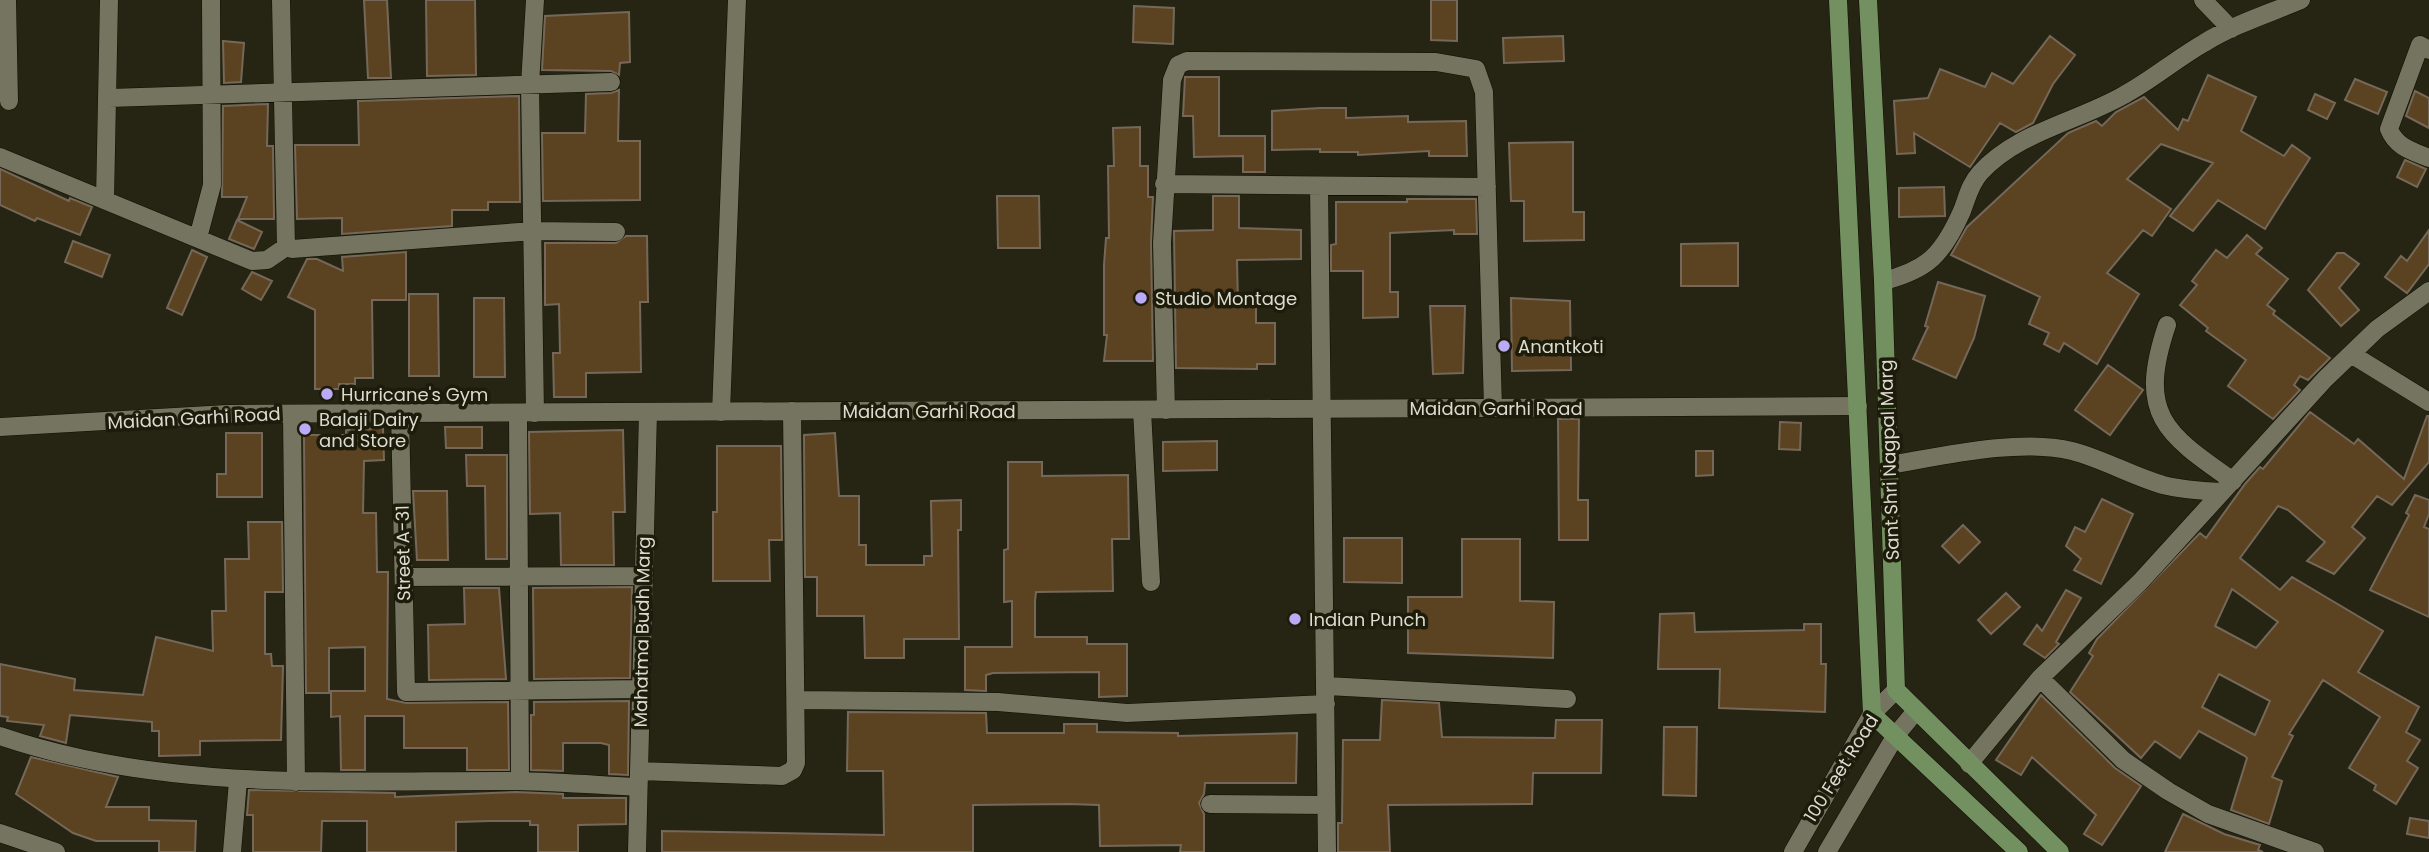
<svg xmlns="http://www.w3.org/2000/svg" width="2429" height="852" viewBox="0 0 2429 852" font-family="Poppins,sans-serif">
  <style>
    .building { fill: #5b4221; stroke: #756858; stroke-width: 2; fill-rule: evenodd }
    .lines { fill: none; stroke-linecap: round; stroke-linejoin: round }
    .minor-casing { stroke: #0f0e01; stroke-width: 19 }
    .tertiary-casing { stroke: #0f0e01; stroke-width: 19 }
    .secondary-casing { stroke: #0f0e01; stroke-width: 19 }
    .minor { stroke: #747460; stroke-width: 18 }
    .tertiary { stroke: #747460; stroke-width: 18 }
    .secondary { stroke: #739060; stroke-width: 18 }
    .poi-dot { fill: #bbaaf6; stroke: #1d1c0b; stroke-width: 2.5 }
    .labels { text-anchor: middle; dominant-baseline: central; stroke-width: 7; stroke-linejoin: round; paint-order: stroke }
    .poi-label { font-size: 18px; fill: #dbdbd0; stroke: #1d1c0b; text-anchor: start }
    .street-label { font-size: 18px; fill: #dbdbd0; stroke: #1d1c0b }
  </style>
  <rect width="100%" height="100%" fill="#262514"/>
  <path class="building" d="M364,0H387L391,78H368Z
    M426,0H475L476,75L427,76Z
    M1431,0H1457V41L1431,40Z
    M1134,6L1174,8L1173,44L1133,42Z
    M629,12L630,62L620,63L619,75L611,71L542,70L545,16Z
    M1563,36L1564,61L1504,63L1503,38Z
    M2050,36L2075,55L2053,84L2033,123L2016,132L2000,123L1970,167L1914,133L1915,153L1897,154L1894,101L1928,98L1940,69L1985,87L1992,73L2013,84Z
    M223,41L244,43L241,82L224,83Z
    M2208,75L2256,97L2241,131L2284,156L2292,145L2310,158L2265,229L2218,200L2193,231L2170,216L2213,163L2161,144L2127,179L2171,209L2152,236L2143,230L2107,273L2139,294L2097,364L2064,343L2059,352L2044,344L2049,333L2029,324L2040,297L1951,255L1967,227L2068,133L2096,121L2102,126L2116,112L2144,97L2178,130L2183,119L2188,121Z
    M1185,77H1219V136H1265V172H1243V156L1194,157L1193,116H1183Z
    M2355,79L2387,92L2378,114L2345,100Z
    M619,90L618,141H640V200L543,201L542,133H585L586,94L611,93Z
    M2415,91L2429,98V128L2406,116Z
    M2315,94L2335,103L2327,119L2308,110Z
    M519,96L520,202H488V210H452V226L342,234V218L297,219L295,145H359L358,101Z
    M268,104L267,146H273L274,219H238L247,197H222L223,106Z
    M1320,108H1346V118L1408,116V122L1466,121L1467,156H1429V151L1358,155V152H1320V149L1272,150V111Z
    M1140,127V166H1148V197H1153L1151,243L1153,361H1104L1107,335H1104V265L1106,238H1109L1108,166H1114L1113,128Z
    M1573,142V212H1584V240L1524,241V201H1511L1509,143Z
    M2405,160L2426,169L2417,187L2397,177Z
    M0,169L69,201L70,198L92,207L80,235L37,218L35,221L0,205Z
    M1944,187L1945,216L1899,217V188Z
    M997,196H1039L1040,248H998Z
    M1213,196H1239V228L1301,230V259L1237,260L1238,304H1256V323H1275V364H1257V369L1176,368L1174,231L1213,230Z
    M1407,199H1476L1477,234H1454V230L1390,233V292H1398V317L1363,318V271H1331V245L1336,244V202H1407Z
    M237,220L262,232L254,249L229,239Z
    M2429,230V264L2407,293L2385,277L2401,256L2407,261Z
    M2247,235L2262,248L2256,254L2288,279L2267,305L2275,311L2273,314L2330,358L2308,380L2300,376L2294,385L2300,390L2273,419L2228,386L2246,360L2206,331L2208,328L2180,305L2197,285L2192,281L2216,250L2227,258Z
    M626,236H647L648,302H640L641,372L586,373V397H554L553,353H560L559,304L545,305V243H616Z
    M73,241L110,255L102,277L65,262Z
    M1738,243V286H1681V244Z
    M192,250L207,257L182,315L167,308Z
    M406,252V300H372L373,378H355V384H339V389H315V310L288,297L307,259H317L343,271L342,257Z
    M2337,253H2344L2359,264L2339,288L2359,310L2341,326L2308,290Z
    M252,272L272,281L261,300L242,289Z
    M1938,282L1985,296L1974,338L1956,378L1913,359L1928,327L1925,326Z
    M409,294H438L439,376H409Z
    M474,298H504L505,377H474Z
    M1511,298L1570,301L1571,370L1512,371Z
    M1430,306H1465L1463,373L1433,374Z
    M2108,365L2143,390L2110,435L2075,410Z
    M2310,412L2354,444L2358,439L2404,479L2427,416H2429V462L2392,505L2377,496L2352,527L2365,538L2334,574L2307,561L2325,542L2288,510L2278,506L2240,558L2280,590L2292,577L2383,631L2358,672L2419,707L2406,732L2420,740L2407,761L2418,768L2396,804L2374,790L2376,785L2349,768L2380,717L2323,680L2289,734L2293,736L2272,777L2282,781L2269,824L2231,810L2247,758L2245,756L2199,731L2180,758L2155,741L2141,758L2070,692L2093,656L2089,653L2097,639L2200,533L2206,538L2245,484L2260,467L2263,469ZM2232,589L2278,622L2256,648L2215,626ZM2219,674L2270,701L2255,735L2202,707Z
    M1558,419H1579L1578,500H1588V540H1559Z
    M1780,422L1801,423L1800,450L1779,449Z
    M445,427H482V448H446Z
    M383,428L384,460L364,461L363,513H376L377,572H388L387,699L406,703L508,702L509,770H467V748H404V716H365V770H341L340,716L331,717V691H365V647L329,648V693H306L304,435H346V430Z
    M623,430L625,512H613L614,565H561L560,513L530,514L529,432Z
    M226,433H262V497H217V474H226Z
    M835,433L839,496H859V545H866V565H924V556H932L931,501L961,500V530H958L959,639H904V658H865L864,616H817V577H805L804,435Z
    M1217,441V470L1163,471V442Z
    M717,446H781L782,540H769L770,581H713V512H717Z
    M1696,451H1713V475L1696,476Z
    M466,455H507V559H486L485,486H467Z
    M1008,462H1042V476L1128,475L1129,539H1112L1113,591L1036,592L1035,601V637H1087V644H1127V696L1099,697V672L993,673L986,675V691L965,690V647H1012V601L1004,602V550L1008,549Z
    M413,491H447L448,560H417Z
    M2415,495L2429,500V514L2424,527L2429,529V617L2370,590L2409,515L2406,513Z
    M2102,499L2133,514L2101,584L2074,570L2081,559L2066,546L2075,527L2085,532Z
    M248,522H282L283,592H265V654H271L272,666H283L281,740L200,741V755L159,756V731H152V722L70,715L66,743L40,736L44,725L7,721L8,717L0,716V664L75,679L74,690L143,695L156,637L213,651L212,611H226L225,559H249Z
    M1963,525L1980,542L1959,563L1942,546Z
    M1344,538H1402V583L1344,582Z
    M1462,539H1520V601L1554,602L1553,658L1408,653V597H1462Z
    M632,587L630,678L534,679L533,588Z
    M464,588H499L506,679L429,680L428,625L465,624Z
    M2066,590L2081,598L2056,642L2059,644L2045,658L2024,644L2037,625L2042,631Z
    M2006,593L2020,607L1991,634L1978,620Z
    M1694,613L1695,632L1804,630V624H1821V664H1826L1825,712L1719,708L1720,669H1658L1660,614Z
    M2041,695L2115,768L2141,786L2102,845L2084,834L2096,815L2032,757L2021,775L1996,760Z
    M1382,700L1439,703L1442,737L1555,738L1556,720H1602L1601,773H1533L1532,804L1388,805L1390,852H1338V823H1342L1343,740H1380Z
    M629,701L628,775L609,774V745L601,743H563V771L531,770V715H534V702Z
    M848,712L986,713L987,733H1064V724H1097V732L1178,733V736L1297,733L1296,783H1205L1204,794L1199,803L1204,814V852H1180L1181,845L1100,846L1099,805L1069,804L973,805V852H662V831L884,835L883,771H847Z
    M1664,727H1697L1696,796L1663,795Z
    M31,757L118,777L106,807H149V820L196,821L195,852H159V841H96L73,833L16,794Z
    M249,790L395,793V797L516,792L563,794V798H626V824L578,825V852H538V825H530V821H490L456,822V852H367V821H322L321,852H253V815H247Z
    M2183,814L2224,834L2260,845L2258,850L2263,852H2165Z
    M2410,818L2429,821V838L2407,834Z"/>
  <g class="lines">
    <defs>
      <path id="minor" d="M7,0L9,101
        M281,0L286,247L292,249L533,231L616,232
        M535,0L530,85L535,413
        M2203,0L2231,29
        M2429,50L2420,45L2389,129C2396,147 2412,151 2429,158
        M109,98L611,82
        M0,157L252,261L267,260L286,247
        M1164,184L1487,187
        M1319,186L1327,852
        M105,200L109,0
        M198,238L212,185L211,0
        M1883,281C1928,270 1943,254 1962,211C1967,198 1970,184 1980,173C2017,132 2077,122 2124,95C2152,80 2176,59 2204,43C2235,24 2268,14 2301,0
        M2167,325C2137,414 2164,433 2233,481
        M2351,354L2429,402
        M1142,410L1151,582
        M1166,410L1162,243L1172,80L1178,65L1187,61L1436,62L1476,69L1484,92L1493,408
        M721,412L737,0
        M400,413L406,692L641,689
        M518,413L520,781
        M292,414L296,782
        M1890,465C1943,456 2019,438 2072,451C2103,459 2132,476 2163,485C2183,490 2201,491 2222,492
        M404,577L643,576
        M2040,678L2123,760L2168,791L2208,814L2315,852
        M1327,686L1567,699
        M797,700L998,702L1127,713L1326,704
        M0,736C167,793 343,780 516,781C557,782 598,785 638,787
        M1969,764L2040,678L2140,582L2325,379L2377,329L2429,291
        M639,771L782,776L793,770L796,763L792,411
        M1210,804L1326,805
        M0,833L56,852
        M232,852L238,781
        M637,852L648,412"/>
      <path id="tertiary" d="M0,427L227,414L1858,406
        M1793,852L1872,714L1896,690
        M1827,852L1896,735L1915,712"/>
      <path id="secondary" d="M1838,0L1872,714L2019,852
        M1868,0L1883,281L1896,690L2060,852"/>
    </defs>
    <use href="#minor" class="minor-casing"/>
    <use href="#tertiary" class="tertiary-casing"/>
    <use href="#secondary" class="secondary-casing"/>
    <use href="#minor" class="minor"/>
    <use href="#tertiary" class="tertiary"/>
    <use href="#secondary" class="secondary"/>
  </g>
  <g class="poi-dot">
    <circle cx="1141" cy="298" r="7"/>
    <circle cx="1504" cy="346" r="7"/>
    <circle cx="327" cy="394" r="7"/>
    <circle cx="305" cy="429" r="7"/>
    <circle cx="1295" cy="619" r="7"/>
  </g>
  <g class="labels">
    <g class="poi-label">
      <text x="1155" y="298">Studio Montage</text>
      <text x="1518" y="346">Anantkoti</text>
      <text x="341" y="394">Hurricane's Gym</text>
      <text x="319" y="419">Balaji Dairy<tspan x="319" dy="21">and Store</tspan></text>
      <text x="1309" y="619">Indian Punch</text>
    </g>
    <g class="street-label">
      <text x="1496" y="408">Maidan Garhi Road</text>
      <text x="929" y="411">Maidan Garhi Road</text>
      <text transform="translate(194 418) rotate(-3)">Maidan Garhi Road</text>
      <text transform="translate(1889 460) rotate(-92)">Sant Shri Nagpal Marg</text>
      <text transform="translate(403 553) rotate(-91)">Street A-31</text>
      <text transform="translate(642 632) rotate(-89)">Mahatma Budh Marg</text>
      <text transform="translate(1841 768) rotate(-58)">100 Feet Road</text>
    </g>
  </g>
</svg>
